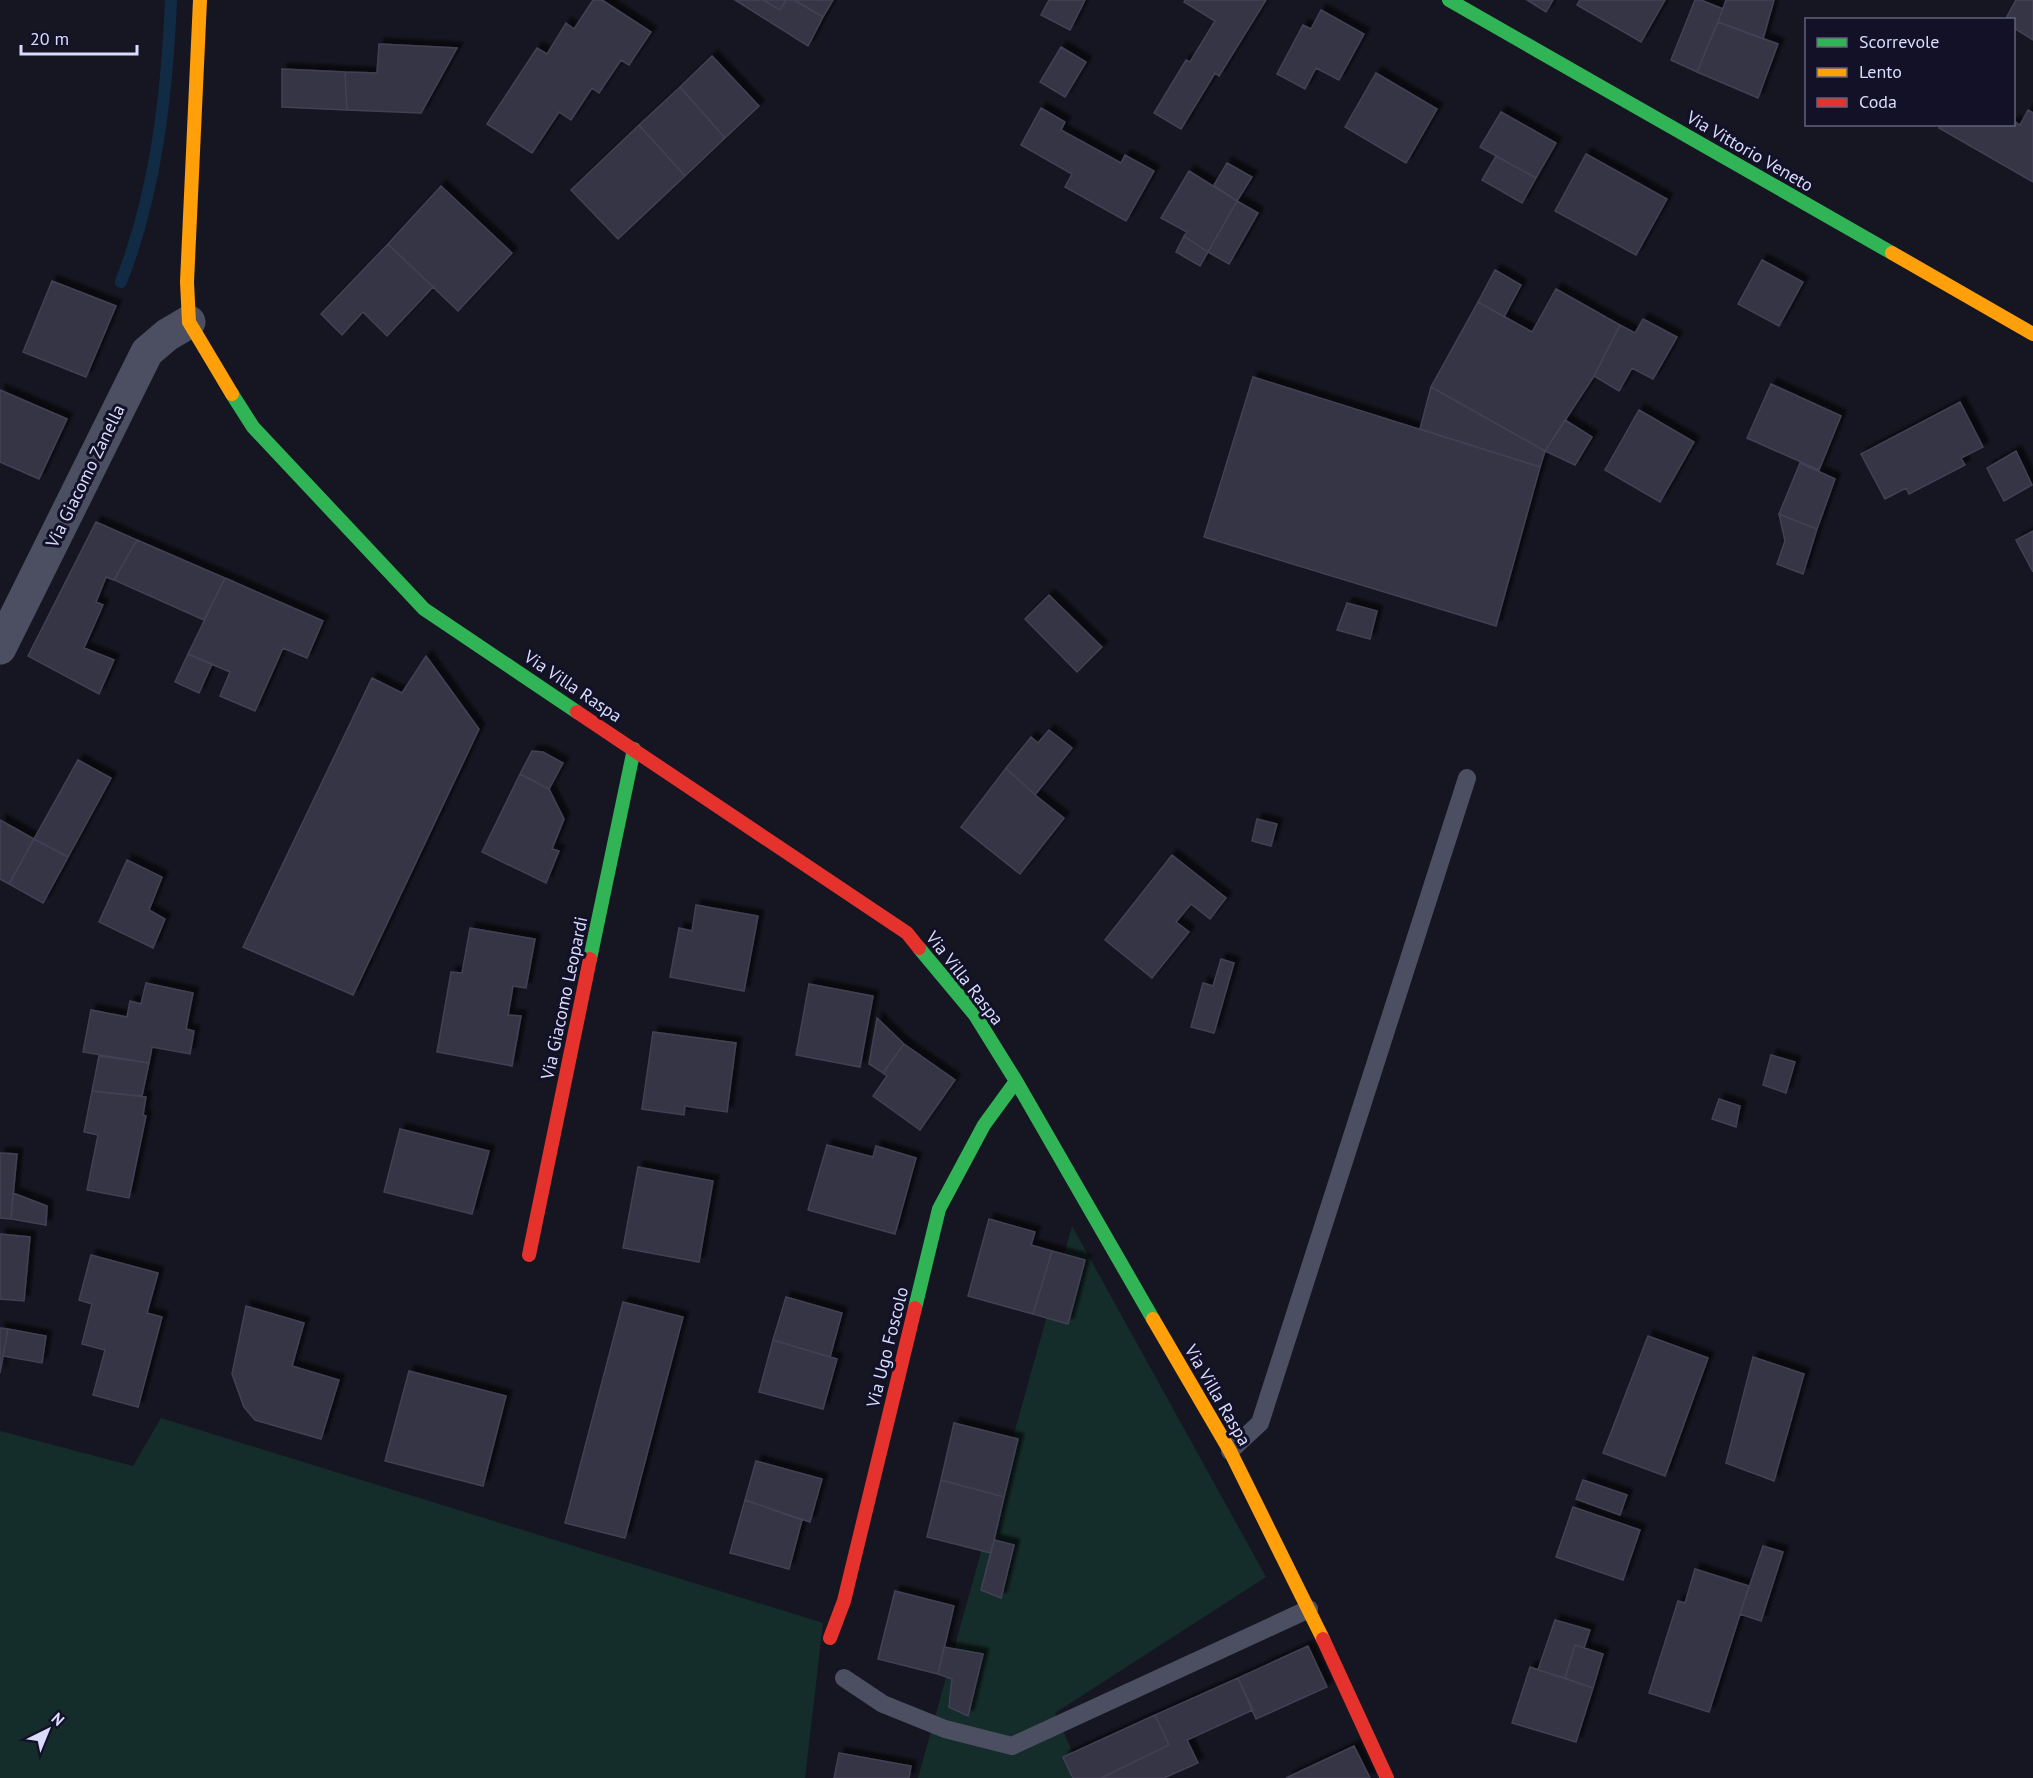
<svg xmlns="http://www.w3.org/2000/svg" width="2033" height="1778" viewBox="0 0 2033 1778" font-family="'PT Sans',sans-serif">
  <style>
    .green { fill: #152d2a }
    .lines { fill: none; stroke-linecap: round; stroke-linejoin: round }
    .stream { stroke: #112b44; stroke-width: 12 }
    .building { fill: #343544; stroke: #434155; stroke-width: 1.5; filter: url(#shadow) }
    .lane { stroke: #4c4f62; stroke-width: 18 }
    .street { stroke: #4c4f62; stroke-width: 33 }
    .fast { stroke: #30b455; stroke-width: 14 }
    .slow { stroke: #ff9f0a; stroke-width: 14 }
    .jam { stroke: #e5322d; stroke-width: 14 }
    .labels { text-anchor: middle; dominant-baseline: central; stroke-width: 6; stroke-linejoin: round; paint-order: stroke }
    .street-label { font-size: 18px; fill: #dadcfd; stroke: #121127 }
  </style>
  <defs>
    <filter id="shadow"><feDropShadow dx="5.5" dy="-5.5" stdDeviation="1.5" flood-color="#0009"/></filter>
  </defs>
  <rect width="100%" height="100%" fill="#161622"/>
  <path class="green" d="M1072,1226L1266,1577L1055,1713L1084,1778H918Z
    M161,1418L823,1623L805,1778H0V1431L133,1466Z"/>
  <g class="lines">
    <path class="stream" d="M121,282C156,192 167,95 171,0"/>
  </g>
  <path class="building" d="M593,0H602L651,32L629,65L621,60L599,93L592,88L571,120L559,112L532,153L487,124L537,48L547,54L566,23L574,29Z
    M735,0H763L780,10L786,0H794L823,17L808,46Z
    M763,0H786L780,10Z
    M794,0H833L823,17Z
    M1049,0H1085L1070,30L1041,15Z
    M1185,0H1266L1219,76L1215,73L1181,129L1154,113L1186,60L1190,62L1215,21L1184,2Z
    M1527,0H1553L1546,12Z
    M1580,0H1665L1641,42L1577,5Z
    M1695,0H1701L1723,9L1697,72L1671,60Z
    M1726,0H1774L1763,39L1718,22Z
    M2016,0H2033V40L2014,28V20H2005Z
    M1321,10L1364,34L1339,80L1316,68L1305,89L1277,74L1303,25L1311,29Z
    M1718,22L1778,44L1758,98L1697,72Z
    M379,44L457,48L421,113L347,110L345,72L377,73Z
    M1061,47L1086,62L1065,97L1040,82Z
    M712,56L759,106L725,138L680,87Z
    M282,69L345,72L347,110L282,107Z
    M1376,73L1437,109L1406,163L1345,127Z
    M680,87L725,138L685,176L639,125Z
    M1041,108L1065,122L1061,130L1121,163L1125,155L1154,171L1126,221L1065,187L1072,174L1021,145Z
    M2028,110L2033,113V182L1939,128L1941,124H2014V121L2020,125Z
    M1501,112L1556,143L1536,178L1480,147Z
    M639,125L685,176L618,239L571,190Z
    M1586,154L1667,199L1636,255L1555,211Z
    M1496,156L1536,178L1522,203L1482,180Z
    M1227,163L1252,177L1237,201L1214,185Z
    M1189,171L1237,201L1208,252L1184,236L1187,232L1161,218Z
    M441,186L512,253L458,311L388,244Z
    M1237,201L1258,213L1229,264L1208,252Z
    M1184,236L1208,252L1200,266L1176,252Z
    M388,244L433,287L387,336L363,312L342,335L321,314Z
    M1762,260L1803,282L1779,326L1738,304Z
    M1495,270L1521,285L1504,317L1478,302Z
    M52,281L116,306L86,377L23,352Z
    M1556,289L1620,325L1594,376L1545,451L1431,387L1478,302L1532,332Z
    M1643,319L1677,337L1653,379L1632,368L1619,391L1594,376L1620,325L1635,333Z
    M1253,377L1540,467L1496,626L1204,537Z
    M1771,384L1841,416L1819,470L1747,438Z
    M1431,387L1545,451L1540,467L1420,429Z
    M0,390L67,419L39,479L0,462Z
    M1960,402L1983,447L1961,458L1965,465L1909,494L1906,488L1885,499L1861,454Z
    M1639,410L1694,442L1660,502L1605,470Z
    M1565,420L1592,437L1575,465L1545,451Z
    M2016,451L2032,485L2004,501L1987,468Z
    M1800,463L1835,479L1817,529L1779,514Z
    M1779,514L1817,529L1803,574L1777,564L1785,541Z
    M96,522L137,540L114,580L106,577L96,602L103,605L84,648L114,660L99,694L28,656Z
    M2033,531V572L2016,540Z
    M137,540L225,578L204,620L114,580Z
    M225,578L323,621L307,658L283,648L255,711L220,696L230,672L188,654Z
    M1049,595L1102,647L1077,672L1025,619Z
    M1347,603L1377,611L1370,639L1337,630Z
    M188,654L212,664L199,693L175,682Z
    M426,656L479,729L353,995L243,947L372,678L402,693Z
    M1049,730L1072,748L1035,795L1006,768L1031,737L1038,743Z
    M532,751L543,752L563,763L549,789L520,774Z
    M78,760L111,778L68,857L34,839Z
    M1006,768L1035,795L1064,818L1020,874L961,827Z
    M520,774L549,789L564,819L552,849L559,851L546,883L482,852Z
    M1257,819L1277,824L1271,846L1252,841Z
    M0,820L34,839L9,884L0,879Z
    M34,839L68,857L43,903L9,884Z
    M1172,855L1226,898L1210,919L1191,904L1176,922L1189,932L1152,978L1105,940Z
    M127,860L162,877L149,910L165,919L153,948L99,922Z
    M696,905L758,916L744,991L670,977L679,928L692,931Z
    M470,928L535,939L526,988L513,986L508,1015L521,1016L512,1066L437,1052L451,972L462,973Z
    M1221,959L1234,963L1214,1033L1191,1027L1203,983L1213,986Z
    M146,983L193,993L186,1029L194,1031L190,1054L152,1047L149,1063L83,1052L91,1010L127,1017L130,1001L141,1004Z
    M809,984L873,996L860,1067L796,1055Z
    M877,1018L904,1044L883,1073L869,1064Z
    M653,1032L736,1043L727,1112L685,1106L684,1115L642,1109Z
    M904,1044L955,1080L920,1130L873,1096L887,1076L883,1073Z
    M1771,1055L1795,1062L1786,1093L1763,1085Z
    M99,1056L149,1063L142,1096L92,1091Z
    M92,1091L146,1097L143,1115L146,1116L129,1198L87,1190L98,1135L84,1132Z
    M1719,1099L1740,1106L1736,1127L1712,1119Z
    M400,1129L489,1151L472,1214L384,1192Z
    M827,1145L873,1157L876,1146L916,1158L895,1234L808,1210Z
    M0,1153L17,1154L11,1219L0,1218Z
    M638,1167L713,1181L699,1262L623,1248Z
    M13,1193L47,1206L46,1225L11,1219Z
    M989,1219L1035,1232L1031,1245L1052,1251L1033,1314L968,1296Z
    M0,1234L30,1237L24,1301L0,1299Z
    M1052,1251L1085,1260L1068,1324L1033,1314Z
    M91,1255L158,1273L147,1313L162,1317L138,1407L93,1395L105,1350L82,1344L92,1304L79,1300Z
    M786,1297L842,1313L830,1357L773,1340Z
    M623,1302L683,1317L625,1538L565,1523Z
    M246,1306L304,1323L292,1366L339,1380L321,1439L255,1420L244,1407L232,1374Z
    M0,1328L8,1329L0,1373Z
    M8,1329L46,1336L42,1363L3,1356Z
    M1648,1336L1708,1358L1665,1476L1603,1453Z
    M773,1340L837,1359L823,1409L759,1392Z
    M1753,1357L1804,1374L1774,1481L1726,1463Z
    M409,1371L506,1396L483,1486L385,1461Z
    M954,1423L1018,1439L1004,1497L941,1480Z
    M756,1461L822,1479L810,1522L745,1500Z
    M941,1480L1004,1497L991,1553L927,1537Z
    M1583,1480L1627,1495L1620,1515L1576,1499Z
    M745,1500L802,1520L789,1569L730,1553Z
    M1573,1507L1640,1530L1623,1580L1556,1557Z
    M994,1540L1014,1545L1001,1598L981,1590Z
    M1763,1546L1783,1552L1761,1621L1740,1614Z
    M1695,1569L1749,1586L1709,1712L1649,1693L1678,1601L1685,1603Z
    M895,1591L954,1606L938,1674L878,1659Z
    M1555,1620L1590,1630L1584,1648L1575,1645L1565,1678L1538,1670Z
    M1575,1645L1603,1654L1593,1688L1565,1678Z
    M1308,1646L1327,1687L1256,1719L1238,1678Z
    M944,1647L983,1654L968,1716L949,1707L952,1679L938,1674Z
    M1530,1667L1593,1688L1576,1742L1512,1723Z
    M1238,1678L1253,1710L1187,1740L1198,1763L1164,1778H1101L1169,1745L1155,1715Z
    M1155,1715L1169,1745L1101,1778H1073L1063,1757Z
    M1354,1746L1370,1778H1286Z
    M839,1753L911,1766L909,1778H834Z"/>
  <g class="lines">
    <path class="lane" d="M1230,1451L1260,1423L1467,778
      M844,1678L883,1704L945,1729L1012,1746L1309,1609"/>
    <path class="street" d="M0,648L147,352L167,335L189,322"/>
    <path class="fast" d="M1449,0L1892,253
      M232,394L253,427L424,609L577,712
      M919,948L975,1015L1016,1081L1153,1319
      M590,959L634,749
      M915,1308L939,1209L984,1125L1016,1081"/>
    <path class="slow" d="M200,0L187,282L189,322L232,394
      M1892,253L2033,334
      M1153,1319L1230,1451L1323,1639"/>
    <path class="jam" d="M577,712L907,933L919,948
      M529,1255L590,959
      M830,1638L844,1601L915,1308
      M1323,1639L1387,1778"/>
  </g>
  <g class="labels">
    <g class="street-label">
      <text transform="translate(1750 151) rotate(30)">Via Vittorio Veneto</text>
      <text transform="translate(85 476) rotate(-64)">Via Giacomo Zanella</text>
      <text transform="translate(573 686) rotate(34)">Via Villa Raspa</text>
      <text transform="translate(965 978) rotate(52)">Via Villa Raspa</text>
      <text transform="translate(564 998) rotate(-78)">Via Giacomo Leopardi</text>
      <text transform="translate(887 1347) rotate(-76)">Via Ugo Foscolo</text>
      <text transform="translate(1218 1395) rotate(60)">Via Villa Raspa</text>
    </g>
  </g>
  <rect x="1805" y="18" width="210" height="108" fill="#121127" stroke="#62627d" stroke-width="1.5"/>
  <rect x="1817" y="38" width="30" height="9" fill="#30b455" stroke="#62627d" stroke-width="1.5"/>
  <text x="1859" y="48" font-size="18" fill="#dadcfd">Scorrevole</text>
  <rect x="1817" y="68" width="30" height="9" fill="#ff9f0a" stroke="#62627d" stroke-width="1.5"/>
  <text x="1859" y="78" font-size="18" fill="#dadcfd">Lento</text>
  <rect x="1817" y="98" width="30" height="9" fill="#e5322d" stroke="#62627d" stroke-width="1.5"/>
  <text x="1859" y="108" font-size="18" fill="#dadcfd">Coda</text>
  <g transform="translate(48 1730) rotate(43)" stroke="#121127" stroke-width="4.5" paint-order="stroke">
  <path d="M0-4.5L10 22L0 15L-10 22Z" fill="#dadcfd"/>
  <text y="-9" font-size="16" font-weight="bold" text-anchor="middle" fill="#dadcfd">N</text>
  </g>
  <path d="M21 45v9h116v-9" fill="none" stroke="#dadcfd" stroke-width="3"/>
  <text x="30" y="45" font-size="18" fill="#dadcfd" stroke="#121127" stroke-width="4.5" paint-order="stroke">20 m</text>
</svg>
